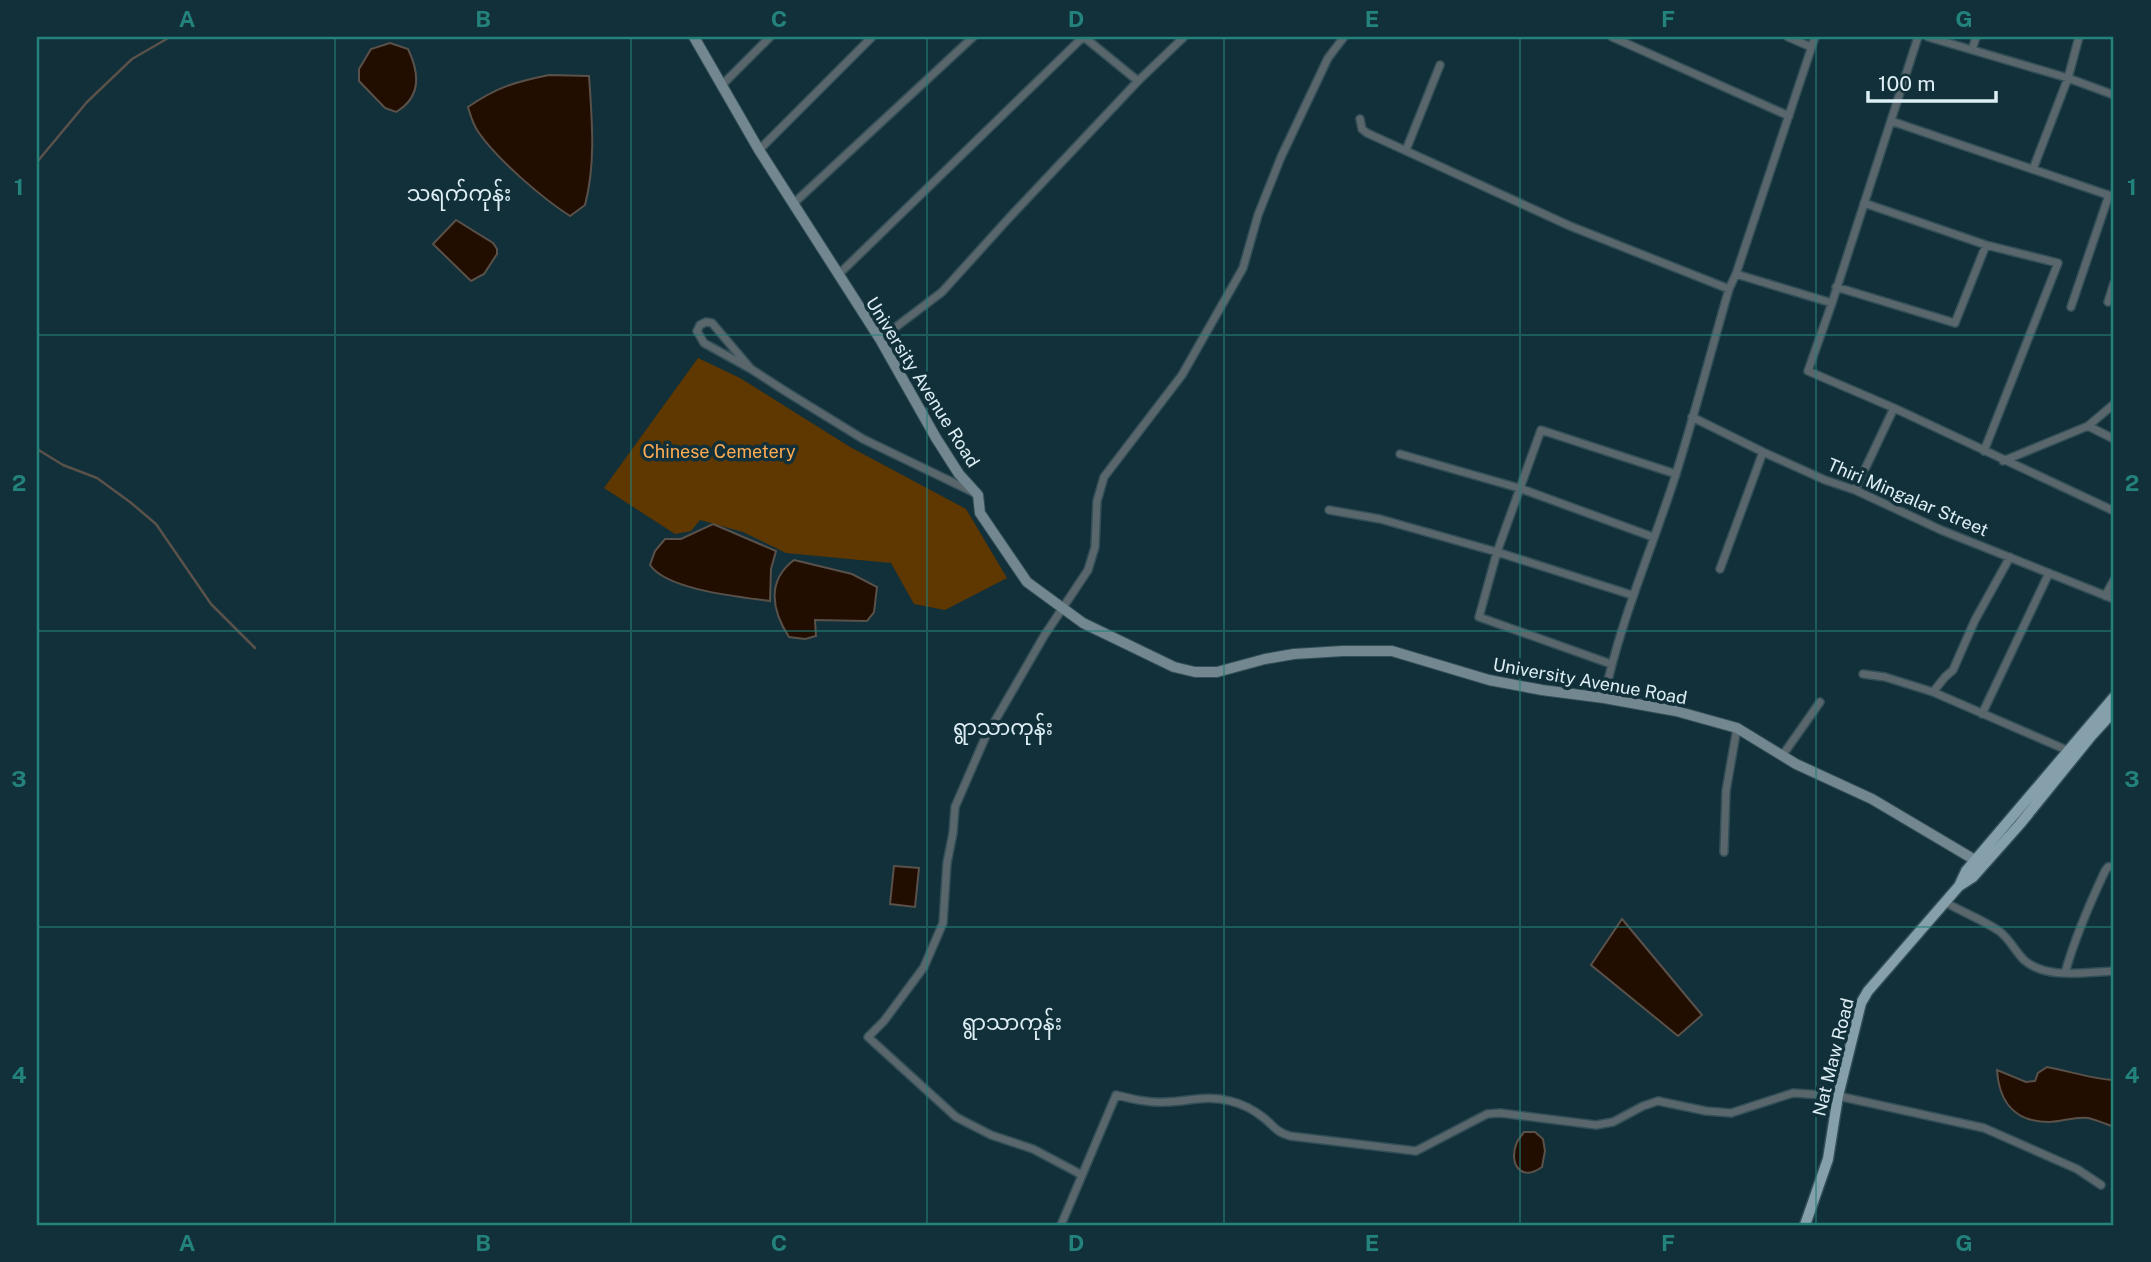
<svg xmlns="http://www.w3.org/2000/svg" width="2151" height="1262" viewBox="0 0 2151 1262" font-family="'Public Sans','Noto Sans Myanmar',sans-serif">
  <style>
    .green { fill: #5f3701 }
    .water { fill: #210e00; stroke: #59514a; stroke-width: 2 }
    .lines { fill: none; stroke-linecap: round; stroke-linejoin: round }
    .stream { stroke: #59514a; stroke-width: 2.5 }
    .street-casing { stroke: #324e57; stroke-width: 10 }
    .secondary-casing { stroke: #324e57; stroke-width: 12 }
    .primary-casing { stroke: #324e57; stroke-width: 13 }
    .street { stroke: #59666b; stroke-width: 7 }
    .secondary { stroke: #72878f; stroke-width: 10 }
    .primary { stroke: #85a0aa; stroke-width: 10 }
    .grid { fill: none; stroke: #24827c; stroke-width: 2; stroke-opacity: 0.55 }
    .labels { text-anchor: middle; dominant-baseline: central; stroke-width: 7; stroke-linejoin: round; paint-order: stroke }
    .street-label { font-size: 18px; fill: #ddeef5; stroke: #123039 }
    .park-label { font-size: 18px; fill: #feab52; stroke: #123039 }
    .quarter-label { font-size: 21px; fill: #ddeef5; stroke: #123039 }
    .neatline { fill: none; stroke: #24827c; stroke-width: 2.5 }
    .grid-label { font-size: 23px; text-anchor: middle; font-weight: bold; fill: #24827c }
  </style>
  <rect width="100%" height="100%" fill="#123039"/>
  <path class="green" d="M698,358L740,378L850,447L966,509L1007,578L945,610L914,604L891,563L786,553L743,532L700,520L691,531L675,534L604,488Z"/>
  <path class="water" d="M390,43L408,49C419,72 422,97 396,112L385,108L359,81V69L371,49Z
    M549,75L589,76C592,120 596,163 585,205L570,216C542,198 498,160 479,133C473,125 471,117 468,107C497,87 515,82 549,75Z
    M456,220L493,243L497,249V254L484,274L471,281L433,244Z
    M713,524L776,551L771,569L770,601C740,597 667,590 650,565L655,551L665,539H681Z
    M794,560L852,574L877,587L874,612L867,621L815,620L816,636L805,639L789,637C772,611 766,581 794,560Z
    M894,866L919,868L915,907L890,904Z
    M1622,919L1702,1015L1678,1036L1591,965Z
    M2047,1067C2070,1071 2091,1079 2114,1080V1127C2106,1124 2097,1120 2088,1118C2076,1116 2061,1122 2049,1122C2015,1122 1999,1102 1997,1070L2026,1082L2035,1081L2038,1073Z
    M1524,1132H1535L1543,1139L1545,1151L1542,1167C1520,1183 1508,1162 1517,1142C1519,1138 1522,1135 1524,1132Z"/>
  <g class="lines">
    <path class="stream" d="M37,162L87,102L132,59L170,37
      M37,449L63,465L97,478L130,502L156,524L211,604L255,648"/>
    <defs>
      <path id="street" d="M1084,37L1138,81
        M1612,37L1789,116
        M1788,37L1811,47
        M1918,37L1832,303L1808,371L1894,408L2114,511
        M1928,37L2068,78L2114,95
        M1972,50L1976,37
        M722,85L770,37
        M1360,119L1362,129L1367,133L1570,226L1729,289
        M1891,121L2114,197
        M759,150L872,37
        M1406,150L1440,65
        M2033,169L2068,78L2079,37
        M794,203L973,37
        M1864,203L1986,245L2058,263L1984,451
        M1736,274L1832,303
        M838,275L1083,37
        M1836,287L1955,323L1986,245
        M2108,302L2114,283
        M2071,307L2109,195
        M880,339L942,292L1008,219L1138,81L1184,37
        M751,369L704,343L697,331L700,325L706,322L712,323L751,369L785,391L863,439L975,493
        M1692,417L1763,452L1825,480L1855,490L1941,530L2114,599
        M2088,426L2114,439
        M1400,454L1519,488L1653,537
        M2003,461L2088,426L2114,404
        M1855,490L1894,408
        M1329,510L1380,519L1497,552L1632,595
        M1720,569L1763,452
        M2105,596L2114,580
        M1611,664L1479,617L1497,552L1541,430L1676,474
        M1863,674L1885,677L1933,692L2069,751
        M1933,692L1945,677L1953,670L1975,620L2010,557
        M1604,698C1620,621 1652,549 1676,474C1695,413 1711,351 1729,289L1736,274L1815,37
        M1982,714L2049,573
        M1782,756L1820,702
        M1724,852L1726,791L1737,728
        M1945,902C1962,912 1985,921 1999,931C2009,938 2015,951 2024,960C2046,980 2087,972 2114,971
        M2065,973C2075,937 2089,905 2105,871L2108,867L2114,866
        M1082,1175L1033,1149L991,1135L956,1117L868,1037L884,1021L924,967L943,923L947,863L953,833L955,807L985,738L1044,636L1088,570L1095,547L1097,501L1104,477L1182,375L1243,268L1258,215L1281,157L1328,58L1344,37
        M1061,1225L1116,1095C1132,1099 1148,1103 1165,1102C1188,1102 1206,1094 1230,1101C1243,1104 1254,1110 1264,1118C1275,1127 1276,1132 1290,1136L1416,1151L1487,1114L1500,1113L1596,1125L1613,1122L1643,1106L1658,1101L1706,1111L1731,1113L1793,1093L1838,1096L1984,1128L2077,1169L2101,1185"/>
      <path id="secondary" d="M694,37L759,150L880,339L936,438L959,474L978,495L980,513L997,538L1027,582L1083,623L1174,667L1195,672H1217L1265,659L1294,654L1343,651H1392L1489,680L1542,690L1604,698L1676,711L1737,728L1796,764L1872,799L1980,863"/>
      <path id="primary" d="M1959,886L1973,877L2020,824L2092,735L2114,711
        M1805,1225L1828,1159L1838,1096L1861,1003L1868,991L1959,886L1966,871L2114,697"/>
    </defs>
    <use href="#street" class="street-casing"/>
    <use href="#secondary" class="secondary-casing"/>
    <use href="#primary" class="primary-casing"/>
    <use href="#street" class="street"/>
    <use href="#secondary" class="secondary"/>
    <use href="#primary" class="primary"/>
  </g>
  <path class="grid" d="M335,37V1225M631,37V1225M927,37V1225M1224,37V1225M1520,37V1225M1816,37V1225M37,335H2114M37,631H2114M37,927H2114"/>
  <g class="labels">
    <g class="street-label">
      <text transform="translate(923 382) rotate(58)">University Avenue Road</text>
      <text transform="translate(1908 497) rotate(23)">Thiri Mingalar Street</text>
      <text transform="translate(1590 681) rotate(10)">University Avenue Road</text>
      <text transform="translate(1833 1057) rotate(-76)">Nat Maw Road</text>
    </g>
    <g class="park-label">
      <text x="719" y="451">Chinese Cemetery</text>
    </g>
    <g class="quarter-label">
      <text x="459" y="193">သရက်ကုန်း</text>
      <text x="1003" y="727">ရွာသာကုန်း</text>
      <text x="1012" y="1022">ရွာသာကုန်း</text>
    </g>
  </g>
  <rect width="2151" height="1262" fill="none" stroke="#123039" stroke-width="77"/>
  <path d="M1868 91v10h128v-10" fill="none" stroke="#ddeef5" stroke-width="3.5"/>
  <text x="1878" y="91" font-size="21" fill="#ddeef5" stroke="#123039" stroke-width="5" paint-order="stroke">100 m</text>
  <rect x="38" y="38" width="2074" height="1186" class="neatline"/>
  <g class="grid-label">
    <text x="187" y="27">A</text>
    <text x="483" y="27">B</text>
    <text x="779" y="27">C</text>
    <text x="1076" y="27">D</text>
    <text x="1372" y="27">E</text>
    <text x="1668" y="27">F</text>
    <text x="1964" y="27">G</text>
    <text x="19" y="195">1</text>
    <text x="2132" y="195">1</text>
    <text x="19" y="491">2</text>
    <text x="2132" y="491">2</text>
    <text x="19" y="787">3</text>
    <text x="2132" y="787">3</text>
    <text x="19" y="1083">4</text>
    <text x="2132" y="1083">4</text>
    <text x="187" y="1251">A</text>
    <text x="483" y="1251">B</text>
    <text x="779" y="1251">C</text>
    <text x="1076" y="1251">D</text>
    <text x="1372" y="1251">E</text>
    <text x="1668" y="1251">F</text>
    <text x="1964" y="1251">G</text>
  </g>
</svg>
